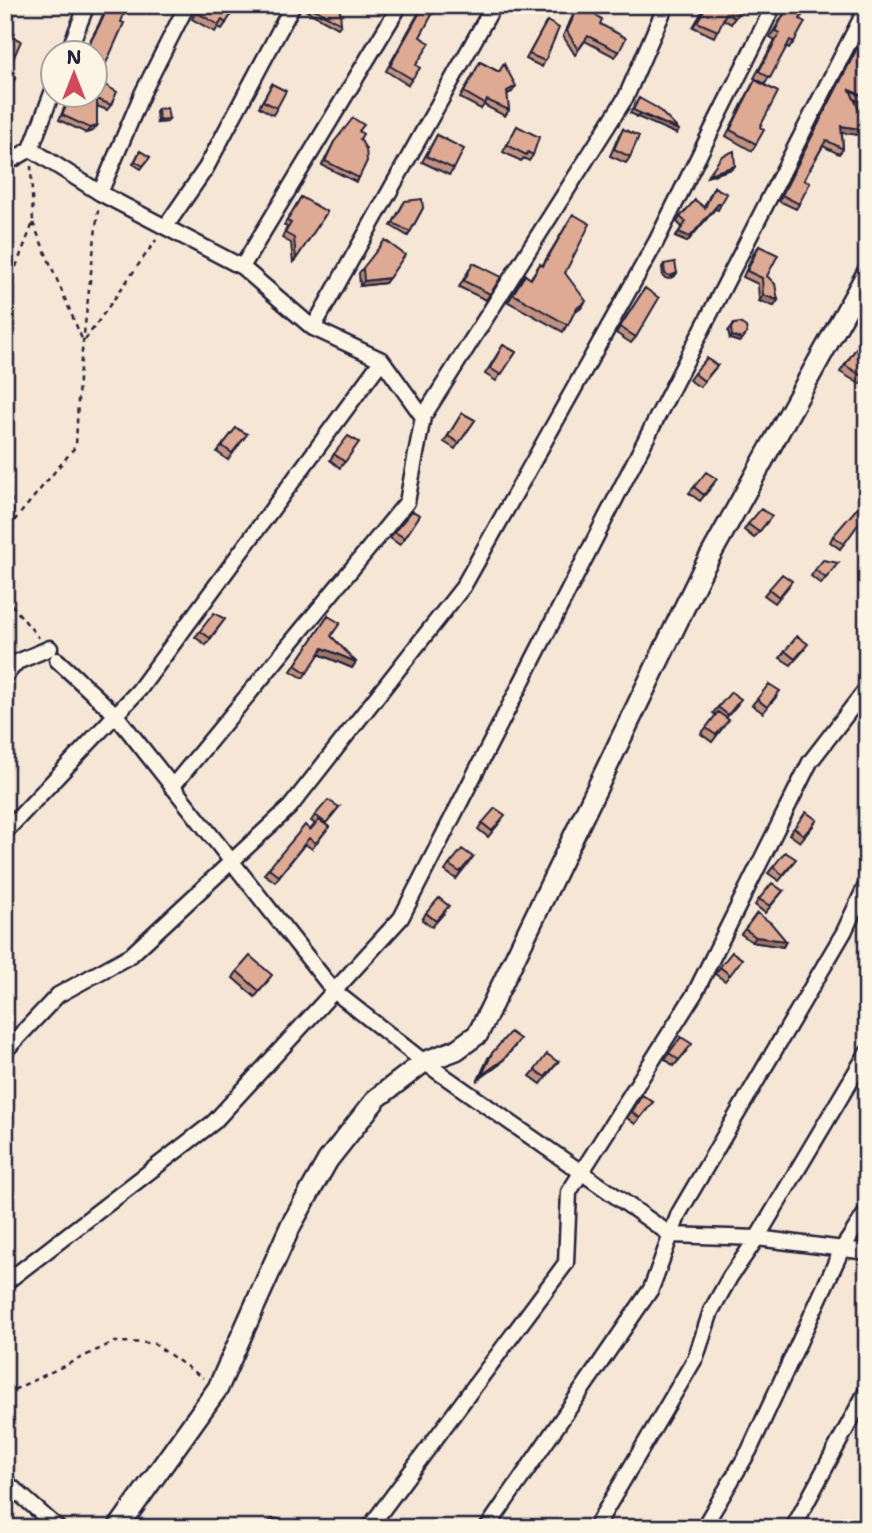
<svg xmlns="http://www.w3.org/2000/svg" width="872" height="1533" viewBox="0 0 872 1533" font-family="'Shantell Sans',sans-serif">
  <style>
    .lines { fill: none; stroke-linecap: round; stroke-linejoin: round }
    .street-casing { stroke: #22223b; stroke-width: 19 }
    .secondary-casing { stroke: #22223b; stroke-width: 24 }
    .path { stroke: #22223b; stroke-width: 2.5; stroke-dasharray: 5 5; stroke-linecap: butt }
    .street { stroke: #fcf5e5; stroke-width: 14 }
    .secondary { stroke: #fcf5e5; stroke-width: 19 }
    .wall { fill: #c0927f; stroke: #22223b; stroke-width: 2 }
    .shaded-wall { fill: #9c7768; stroke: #22223b; stroke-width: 2 }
    .building { fill: #dfaa94; stroke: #22223b; stroke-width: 2 }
  </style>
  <rect width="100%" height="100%" fill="#f6e6d5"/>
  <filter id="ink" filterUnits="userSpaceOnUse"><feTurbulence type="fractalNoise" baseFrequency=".0143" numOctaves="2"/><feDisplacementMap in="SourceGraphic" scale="14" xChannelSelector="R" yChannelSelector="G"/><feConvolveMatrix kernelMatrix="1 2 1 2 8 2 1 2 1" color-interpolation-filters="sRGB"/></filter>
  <g filter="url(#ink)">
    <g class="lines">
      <defs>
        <path id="street" d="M68,52L87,5
          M31,149L52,93
          M5,164L31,149L100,193L242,267L313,328L382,360L423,417L407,502L172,787
          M100,193L143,92L187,5
          M166,226L206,168L293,5
          M242,267L400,5
          M313,328L494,5
          M423,417L626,97L666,5
          M57,660L116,715L334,991L424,1062L671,1235L757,1238L867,1252
          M5,676L17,662L50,648
          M5,832L139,690L382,360
          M5,1051L58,995L131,955L290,807L463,587L656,242L774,5
          M5,1283L214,1122L401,918L867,7
          M5,1481L58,1528
          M275,1528L276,1527
          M369,1528L566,1263L569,1192L695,993L810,762L867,688
          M487,1528L651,1289L679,1213L844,932L867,883
          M595,1528L696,1357L711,1311L730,1277L757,1238L867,1053
          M703,1528L749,1451L842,1249L867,1211
          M793,1528L867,1390"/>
        <path id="secondary" d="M118,1528L218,1388L291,1225L328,1160L377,1098L424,1062L456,1050L478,1034L703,569L867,273"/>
      </defs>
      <use href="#street" class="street-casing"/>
      <use href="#secondary" class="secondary-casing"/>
      <path class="path" d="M33,223L82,339
        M5,295L33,223L31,166
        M85,340L156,240
        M5,448L14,521L5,567
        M14,521L76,446L79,378L98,210
        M5,597L39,638
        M5,1394L114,1342L153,1343L203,1378"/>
      <use href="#street" class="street"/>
      <use href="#secondary" class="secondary"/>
    </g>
    <path class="wall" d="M107,5H125L98,81L111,105L107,110L97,106L93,131L86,133L59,120L70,94H94V52H84L99,24Z
      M199,5H231L226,23L222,29L218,27L215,32L192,19Z
      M307,5L341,24L338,28L305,10Z
      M423,5L416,65L412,79L408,85L386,71Z
      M578,5H596V16L619,52L615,57L585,41L575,55L563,36Z
      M706,5H742L731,24L723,19L714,37L693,27Z
      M789,5H808L800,19L794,42L789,48L787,46L765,84L754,78L775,40L770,37Z
      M547,21L545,61L542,67L526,59Z
      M867,27V105L854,99L867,127V133L865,136L842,132L843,149L839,154L823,146L806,176L799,204L796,209L779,201Z
      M5,33L10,66L6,71L9,90L5,94Z
      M480,62L499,72L504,64L512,92L507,94L509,110L505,116L484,105L481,109L460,98Z
      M755,80L760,127L756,144L752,151L726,136L751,87Z
      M272,84L277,108L273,115L259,107Z
      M639,98L677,134L630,113Z
      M158,109L169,119L167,122L157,123L156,112Z
      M517,126L533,155L529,161L524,158L521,161L503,152Z
      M623,129L630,157L626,163L610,156L619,135Z
      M360,131L359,178L356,182L322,165L334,142Z
      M437,135L454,169L449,175L422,162Z
      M140,151L150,157L141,169L133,164Z
      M714,187L721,204L718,210L715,209L687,242L675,237L682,227L677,222L680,217L704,207Z
      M301,197L327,212L293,263L291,243L282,238L287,227L284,225Z
      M403,204L423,208L408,236L391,226Z
      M573,214L565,273L581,308L573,314L563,332L508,302L525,275L530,279L540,264L542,266Z
      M759,246L767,276L778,300L774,306L759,301L758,284L743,277L754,252Z
      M405,255L385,283L360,286L359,273L363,268Z
      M473,263L501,277L486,300L459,287Z
      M664,264L677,273L675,276L668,279L663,277L662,267Z
      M645,288L636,337L631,343L616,333Z
      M734,324L747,333L740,342L730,339L728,331Z
      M503,345L516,352L496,381L485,374Z
      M857,347L867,374L860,384L840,372Z
      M717,366L700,387L689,380L694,373Z
      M462,413L475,420L455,449L444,442Z
      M236,428L247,434L228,460L217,452Z
      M359,442L340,468L330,460L334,454Z
      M713,485L700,501L689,493L694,487Z
      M867,512L840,549L830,542L833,536Z
      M420,515L400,545L390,538L394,532Z
      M767,522L754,538L744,530L748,524Z
      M838,563L821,584L811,576L815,570Z
      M788,587L775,603L764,595L769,589Z
      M328,616L331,636L356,662L352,668L319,654L303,678L291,671Z
      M225,619L206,645L195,637L200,631Z
      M804,650L791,665L780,658L785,651Z
      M776,697L763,713L752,705L757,699Z
      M737,705L726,718L724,726L712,742L701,734L716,715L713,713L718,707Z
      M339,807L325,824L329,827L312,849L305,844L275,882L264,874L269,868L310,830L315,824L311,821L315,815Z
      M501,821L488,837L478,829L482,823Z
      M813,826L800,842L789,834L794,828Z
      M473,857L456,879L445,871L449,865Z
      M792,865L779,881L768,873L773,867Z
      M783,891L765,913L755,905L759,899Z
      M445,912L432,927L422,920L426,913Z
      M745,929L786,941L783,947L752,942L741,934Z
      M732,952L742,959L725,981L715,974Z
      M237,971L268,981L255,997L233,978Z
      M681,1037L687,1050L674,1066L665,1059Z
      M492,1053L500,1064L478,1080L488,1058Z
      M558,1062L541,1084L530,1076L535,1070Z
      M642,1095L653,1102L635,1124L627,1118Z"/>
    <path class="shaded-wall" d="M516,86L512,92L503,96L507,91Z
      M640,114L679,130L677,134L637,117Z
      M169,119L167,122L157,123L159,120Z
      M97,126L93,131L86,133L90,128Z
      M841,126L867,130V133L865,136L837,132Z
      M735,166L732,169L707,177L709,174Z
      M719,203L687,242L675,237L679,232Z
      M389,278L385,283L360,286L364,281Z
      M763,295L778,300L774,306L759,301Z
      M586,301L581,308L570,316L576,309Z
      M732,336L742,339L740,342L730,339Z
      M323,648L356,662L352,668L319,654Z
      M756,937L786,941L783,947L752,942Z
      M516,1045L500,1064L478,1080L482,1075Z"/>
    <path class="building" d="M108,5H125L123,8L126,9L121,22L124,23L98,81L117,92L111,105L97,99V126L90,128L62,115L72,94H94V52H85L103,18Z
      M200,5H231L235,8L226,23L222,20L219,25L196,12Z
      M308,5H335L340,10L341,24Z
      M424,5H429L435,9L420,37L430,43L416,65L420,68L412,79L390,66Z
      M579,5H596L600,7L596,16L602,19L600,24L626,38L619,52L588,36L578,50L567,31Z
      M707,5H742L735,18L726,13L718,31L697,22Z
      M789,5H808L800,19L805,22L794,42L790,40L770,78L759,71L780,33L775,31Z
      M547,21L559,28L545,61L529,54Z
      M867,29V98L850,90L867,127V130L841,126L843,149L826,140L806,176L804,180L810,183L799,204L782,195Z
      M5,33L21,41L10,66L5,64Z
      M480,62L499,72L504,64L516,86L507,91L509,110L487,100L485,104L464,92Z
      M5,71L16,77L9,90L5,88Z
      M755,80L778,92L760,127L764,130L756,144L730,130Z
      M272,84L286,91L277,108L263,101Z
      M639,98L657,108L679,130L633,110Z
      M167,108L169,119L159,120L158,109Z
      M353,118L364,125L359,131L363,134L360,139L366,149L367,161L359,178L325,161L334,142Z
      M517,126L539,137L533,155L528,152L526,155L507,145Z
      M623,129L639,136L630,157L614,149Z
      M437,135L464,149L454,169L426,156Z
      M140,151L150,157L143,166L135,161Z
      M734,151L735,166L709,174L722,156Z
      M714,187L727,194L721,204L719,203L690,237L679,232L686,222L680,217L695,200L705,208Z
      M301,197L327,212L296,259L294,238L285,233L291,223L287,221Z
      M422,199L423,208L410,232L393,223L405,201Z
      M573,214L590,224L565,273L586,301L576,309L568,325L513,294L525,275L531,279L540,264L543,266Z
      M385,240L405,255L389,278L364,281L363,268Z
      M759,246L778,255L767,276L775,284L778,300L763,295L762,278L747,271Z
      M675,262L677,273L670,276L665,274L664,264Z
      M473,263L501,277L490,294L464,281Z
      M645,288L659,298L636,337L620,327Z
      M740,323L746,327L747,333L742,339L732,336L731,328L734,324Z
      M503,345L516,352L501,375L490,368Z
      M857,347L867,353V374L865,378L845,365Z
      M707,358L717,366L704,381L694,373Z
      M462,413L475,420L459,443L448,436Z
      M236,428L247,434L232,453L222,446Z
      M348,436L359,442L345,462L334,454Z
      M706,472L717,479L704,495L694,487Z
      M865,499L867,501V512L844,544L833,536Z
      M761,509L772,516L759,532L748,524Z
      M412,511L420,515L405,538L394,532Z
      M823,560L838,563L826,578L815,570Z
      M782,574L792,581L779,597L769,589Z
      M214,613L225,619L210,638L200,631Z
      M328,616L340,623L331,636L356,662L323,648L307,673L295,665Z
      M797,636L808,644L795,659L785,651Z
      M769,684L780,691L767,707L757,699Z
      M731,692L741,699L728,715L718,707Z
      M718,712L729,720L716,735L706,728Z
      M328,800L339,807L326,823L315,815Z
      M495,808L505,815L492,831L482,823Z
      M806,812L817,820L804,835L794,828Z
      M319,820L329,827L316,843L309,838L279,876L269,868L305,825L310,830Z
      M462,849L473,857L460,872L449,865Z
      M785,852L796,859L783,875L773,867Z
      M772,883L783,891L770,906L759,899Z
      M439,898L449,906L436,921L426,913Z
      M757,913L771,923L786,941L756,937L745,929Z
      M732,952L742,959L730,975L720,967Z
      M250,956L272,975L259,991L237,971Z
      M510,1032L520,1039L504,1059L482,1075L492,1053Z
      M681,1037L692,1044L679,1060L669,1053Z
      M547,1054L558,1062L545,1077L535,1070Z
      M642,1095L653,1102L640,1118L632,1112Z"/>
  </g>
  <rect width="872" height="1533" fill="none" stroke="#fcf5e5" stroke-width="28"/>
  <rect x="14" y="14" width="844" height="1505" fill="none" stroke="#22223b" stroke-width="2.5" filter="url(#ink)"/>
  <g transform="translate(74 74)"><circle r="33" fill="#fcf5e5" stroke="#a5a1a1" stroke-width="2"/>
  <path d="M0-5L12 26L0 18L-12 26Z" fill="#d1495b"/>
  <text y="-10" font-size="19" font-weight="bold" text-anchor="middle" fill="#22223b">N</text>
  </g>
</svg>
